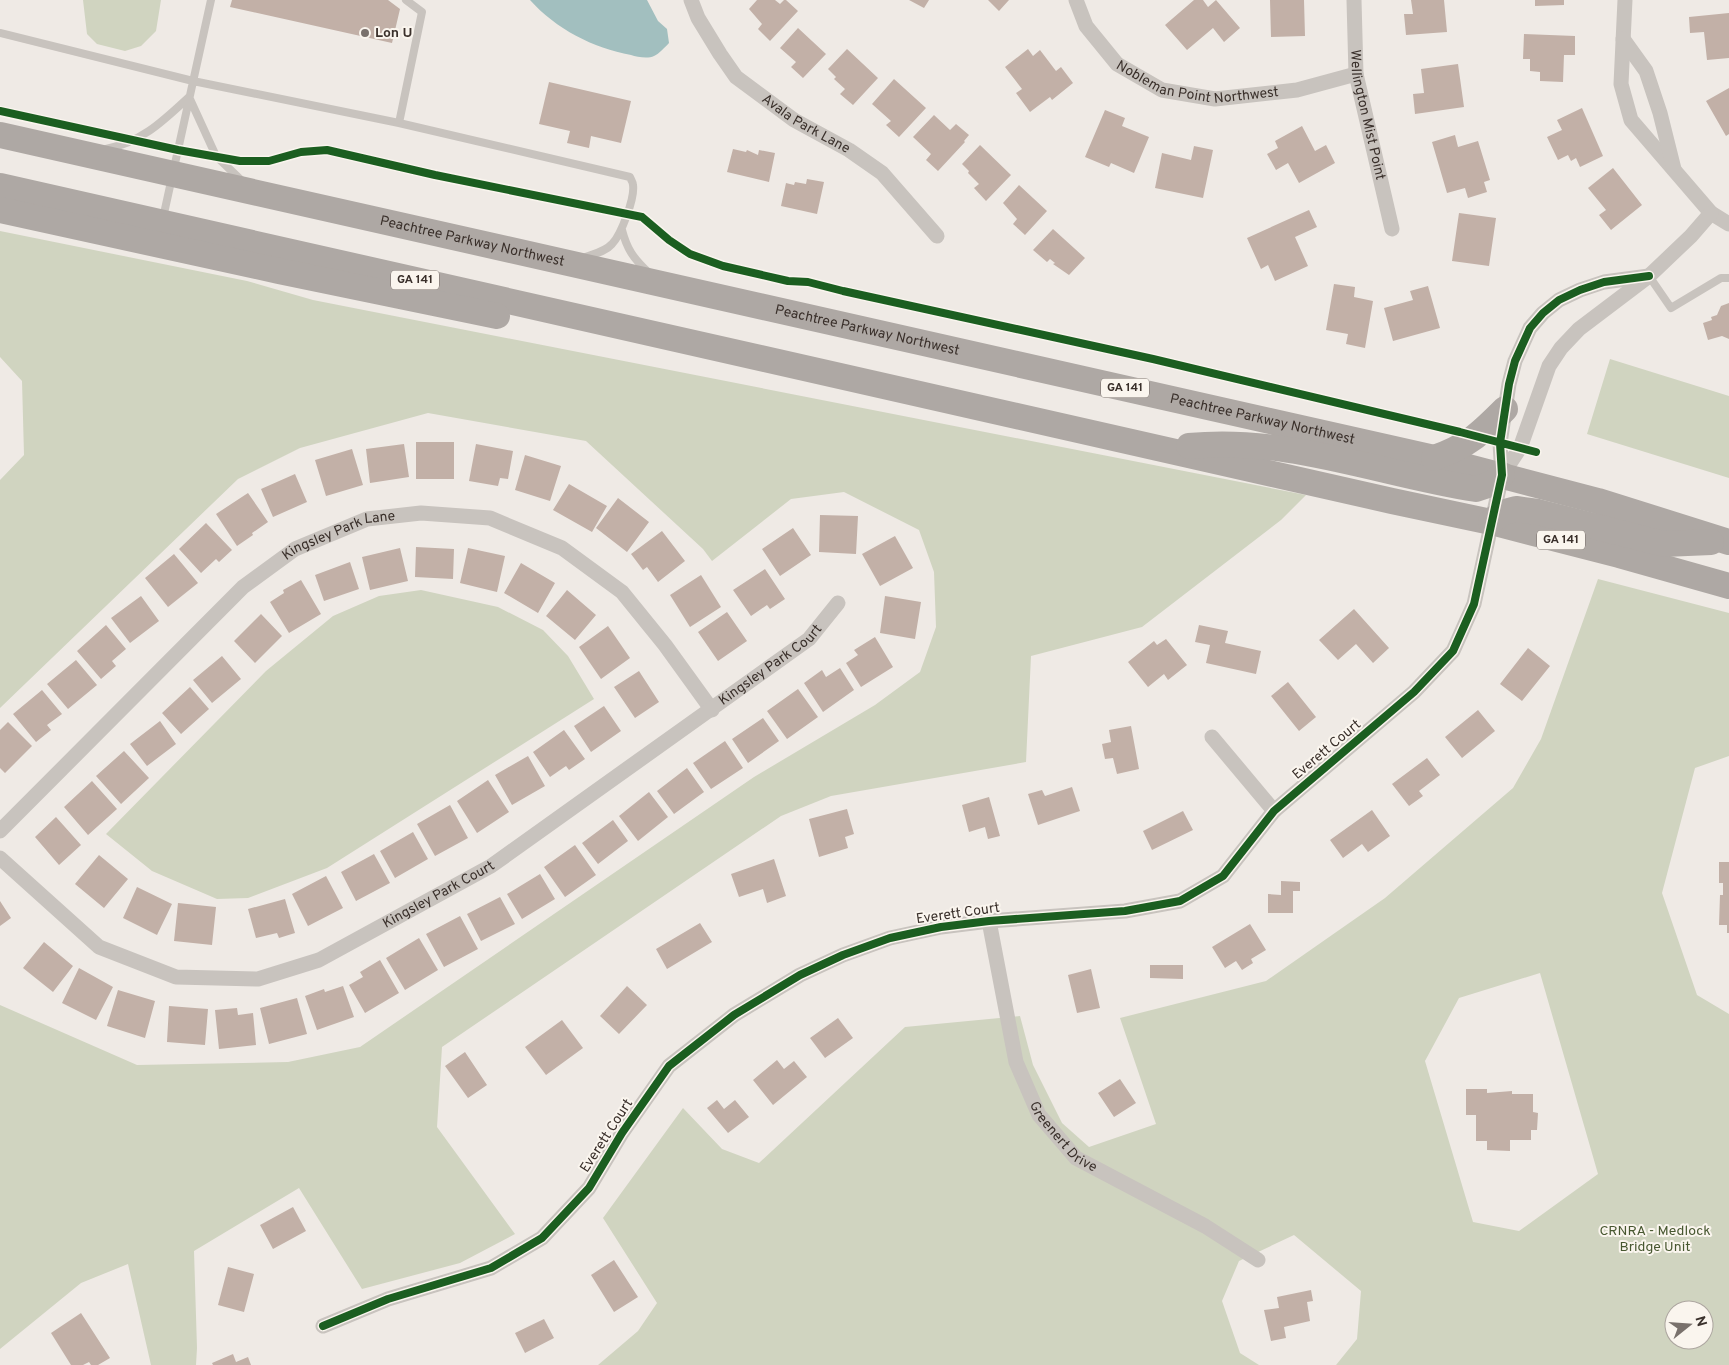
<svg xmlns="http://www.w3.org/2000/svg" width="1729" height="1365" viewBox="0 0 1729 1365" font-family="Overpass,sans-serif">
  <style>
    .green { fill: #d0d4c0; fill-rule: evenodd }
    .water { fill: #a2bfbf }
    .building { fill: #c2b0a7 }
    .lines { fill: none; stroke-linecap: round; stroke-linejoin: round }
    .service { stroke: #c8c3be; stroke-width: 8 }
    .minor { stroke: #c8c3be; stroke-width: 15 }
    .trunk { stroke: #aea8a4; stroke-width: 26 }
    .cycleway-casing { stroke: #faf5ee; stroke-width: 11 }
    .cycleway { stroke: #1b5e20; stroke-width: 8 }
    .poi-dot { fill: #79716c; stroke: #faf5ee; stroke-width: 2 }
    .labels { text-anchor: middle; dominant-baseline: central; stroke-width: 4; stroke-linejoin: round; paint-order: stroke }
    .shield { fill: #faf5ee; stroke: #746b66; stroke-width: 1 }
    .shield-label { font-size: 12px; font-weight: bold; fill: #3a302b }
    .poi-label { font-size: 14px; font-weight: bold; fill: #3a302b; stroke: #faf5ee; text-anchor: start }
    .street-label { font-size: 14px; fill: #3a302b; stroke: #faf5ee }
    .park-label { font-size: 14px; fill: #475730; stroke: #faf5ee }
  </style>
  <rect width="100%" height="100%" fill="#efeae5"/>
  <path class="green" d="M83,0H161L156,31L141,46L125,51L97,44L87,34Z
    M0,231L247,281L313,300L1306,495L1281,520L1142,627L1031,656L1026,762L831,796L781,816L442,1047L437,1127L515,1234L460,1263L362,1289L299,1188L194,1251L197,1348L196,1365H151L128,1264L81,1283L0,1349V1005L137,1065L288,1062L360,1047L754,777L875,705L920,672L936,627L934,572L919,530L844,492L791,499L712,561L703,549L586,441L428,413L300,448L238,479L0,708V480L24,455L22,381L0,357Z
    M1610,359L1729,396V478L1587,434Z
    M1598,579L1729,613V756L1695,768L1662,893L1697,995L1729,1014V1365H1336L1357,1339L1361,1291L1294,1235L1239,1261L1222,1301L1240,1353L1259,1365H598L638,1331L657,1303L603,1218L683,1108L722,1149L759,1163L905,1027L1020,1016L1033,1065L1062,1123L1089,1147L1156,1124L1120,1018L1266,981L1385,898L1513,788L1541,739ZM1540,973L1598,1174L1519,1231L1473,1222L1425,1061L1459,998ZM1674,1310H1704V1340H1674Z
    M421,590L498,607L543,630L568,656L594,699L327,868L248,898L217,899L152,871L106,834L266,671L333,616L379,596Z"/>
  <path class="water" d="M530,0H647L658,21L667,29L669,43C665,47 659,54 654,56C648,59 637,57 631,55C593,48 556,29 530,0Z"/>
  <path class="building" d="M232,0H388L400,9L392,43L230,7Z
    M757,0H775L780,4L784,0H786L798,11L770,41L758,29L762,24L749,9Z
    M909,0H929L924,8Z
    M988,0H1009L999,11Z
    M1194,0H1203L1208,7L1216,0L1240,28L1224,42L1213,28L1187,50L1165,25Z
    M1270,0H1304L1305,36L1271,37Z
    M1411,0H1444L1447,32L1406,35L1404,14H1413Z
    M1535,0H1564V5L1535,6Z
    M1729,13V58L1707,60L1704,32L1690,33L1689,17Z
    M798,28L826,54L803,78L791,67L796,62L780,48Z
    M1524,34L1575,36V55H1564L1563,82L1540,81V72L1530,71V59H1523Z
    M847,49L878,78L853,105L840,94L845,89L834,79L836,77L828,69Z
    M1028,49L1033,56L1040,50L1056,71L1061,67L1073,83L1052,100L1050,97L1030,112L1016,93L1022,89L1005,67Z
    M1458,64L1464,107L1415,114L1413,94L1424,93L1421,69Z
    M894,79L926,108L899,137L886,125L891,121L872,104Z
    M549,82L631,101L621,143L591,136L589,148L567,143L570,131L539,124Z
    M1729,88V134L1726,136L1706,101Z
    M1582,108L1603,156L1580,167L1576,158L1571,161L1568,155L1558,160L1547,137L1562,130L1557,120Z
    M1105,110L1125,118L1122,126L1149,137L1134,173L1111,163L1109,167L1085,157Z
    M934,115L950,130L956,124L969,135L964,141L965,142L938,171L926,160L931,154L913,137Z
    M1302,126L1315,151L1326,145L1335,163L1299,183L1288,163L1276,170L1267,154L1278,148L1275,141Z
    M1455,135L1458,147L1478,141L1490,180L1484,182L1487,192L1468,198L1465,188L1447,193L1432,142Z
    M980,145L1011,175L986,201L974,188L979,184L968,173L969,171L962,164Z
    M1194,146L1213,150L1203,198L1155,188L1162,153L1191,160Z
    M733,149L746,152L747,150L758,155L759,150L775,153L769,182L727,172Z
    M1613,168L1642,205L1611,230L1599,215L1606,210L1588,188Z
    M807,179L824,182L817,214L781,206L786,183L794,185L795,182L806,184Z
    M1019,185L1047,211L1025,235L1013,224L1017,219L1003,203Z
    M1309,210L1317,227L1295,237L1308,266L1275,281L1268,265L1261,269L1247,238Z
    M1459,213L1496,218L1489,266L1452,261Z
    M1053,229L1085,258L1069,275L1053,264L1055,263L1050,259L1047,262L1033,250Z
    M1334,284L1355,287L1354,297L1373,301L1365,348L1346,344L1348,334L1326,330Z
    M1428,286L1440,328L1393,341L1384,308L1413,300L1410,291Z
    M1729,303V339L1722,336L1708,340L1703,323L1712,320L1711,317L1717,315L1721,306Z
    M416,442H454V479H416Z
    M404,444L409,477L370,483L366,449Z
    M476,444L513,451L508,479L500,478L498,486L469,481Z
    M352,449L363,485L326,496L315,460Z
    M525,455L561,466L550,501L515,490Z
    M295,474L307,502L273,517L261,489Z
    M569,484L607,506L592,532L553,510Z
    M248,493L268,522L252,533L253,535L237,546L216,514Z
    M618,498L649,522L627,552L596,528Z
    M820,515L858,516L856,554L819,552Z
    M206,523L232,550L219,562L216,559L201,573L179,549Z
    M793,528L811,555L780,576L762,549Z
    M662,531L685,561L658,582L647,567L643,570L631,554Z
    M895,536L913,568L880,586L862,554Z
    M416,547L454,549L453,579L415,577Z
    M400,548L408,581L370,590L362,557Z
    M468,548L505,556L497,592L460,583Z
    M174,554L198,583L168,607L145,578Z
    M350,562L359,589L324,601L315,575Z
    M521,563L555,583L538,613L504,593Z
    M765,569L785,599L770,609L767,605L751,616L733,590Z
    M701,575L721,607L690,627L670,595Z
    M301,580L321,614L289,633L270,602L284,593L283,590Z
    M567,590L596,615L575,640L546,616Z
    M141,596L159,621L130,643L111,618Z
    M885,596L921,602L915,639L880,633Z
    M1354,609L1389,648L1373,663L1356,644L1338,660L1319,640Z
    M727,612L747,641L718,661L698,632Z
    M261,614L282,636L255,663L234,641Z
    M106,625L126,649L112,661L116,666L101,679L77,651Z
    M1199,625L1228,631L1225,643L1261,651L1256,674L1206,663L1210,645L1195,642Z
    M608,626L630,658L601,679L579,647Z
    M875,637L893,667L861,687L846,663L858,655L854,650Z
    M1166,639L1187,665L1168,680L1164,674L1148,687L1128,662L1154,641L1157,645Z
    M1528,648L1550,666L1522,701L1500,684Z
    M222,656L241,679L212,703L193,680Z
    M76,660L97,685L68,709L47,684Z
    M840,668L854,690L823,712L804,683L822,670L826,677Z
    M639,671L659,702L635,718L614,687Z
    M1288,682L1316,717L1299,731L1271,696Z
    M190,687L209,709L181,734L162,713Z
    M798,689L818,717L787,739L767,711Z
    M42,690L62,714L47,725L51,730L36,742L13,714Z
    M604,706L621,731L591,752L574,726Z
    M1478,710L1495,731L1462,758L1445,737Z
    M763,718L779,741L748,763L732,739Z
    M160,721L176,744L147,766L130,744Z
    M8,722L32,746L5,773L0,768V730Z
    M1131,726L1139,769L1117,774L1113,758L1105,759L1102,744L1111,742L1109,730Z
    M564,730L585,759L569,770L566,766L550,777L533,752Z
    M725,741L743,768L711,789L693,763Z
    M124,751L149,778L121,804L96,776Z
    M528,756L545,786L512,805L495,775Z
    M1427,758L1440,775L1419,791L1423,796L1409,806L1392,784Z
    M687,768L704,792L674,814L657,791Z
    M488,780L509,812L477,833L457,801Z
    M92,781L117,809L88,835L64,807Z
    M1072,787L1080,811L1038,825L1028,794L1042,790L1045,796Z
    M649,792L668,817L638,841L619,816Z
    M989,797L1000,836L988,839L985,827L969,832L962,805Z
    M450,805L468,838L435,856L417,824Z
    M847,809L854,834L845,837L848,848L819,857L809,819Z
    M1372,810L1390,836L1368,852L1362,844L1343,858L1330,840Z
    M1183,811L1193,830L1152,850L1143,831Z
    M56,817L81,845L59,865L35,837Z
    M613,820L628,841L598,864L582,843Z
    M413,832L428,859L395,878L380,851Z
    M575,845L596,875L565,897L544,867Z
    M374,854L390,883L356,901L341,872Z
    M99,855L128,879L104,908L75,884Z
    M774,859L786,896L767,903L763,889L739,897L731,874Z
    M1719,862H1729V933H1727V925H1719L1720,895H1723V883H1719Z
    M540,874L555,899L522,919L507,894Z
    M326,876L343,908L308,926L292,894Z
    M1281,881L1300,882V891H1293V913H1268V894L1281,895Z
    M137,887L172,904L157,935L123,918Z
    M500,897L515,924L481,941L467,914Z
    M285,899L295,933L279,938L277,933L256,938L248,909Z
    M0,901L11,918L0,926Z
    M178,903L216,907L212,945L174,941Z
    M460,916L478,949L444,967L426,934Z
    M700,923L712,942L667,969L656,949Z
    M1250,924L1266,950L1251,959L1253,963L1242,970L1236,961L1225,968L1212,947Z
    M419,938L438,970L405,990L386,958Z
    M44,942L73,966L53,992L23,968Z
    M380,960L399,993L365,1013L349,985L363,977L360,972Z
    M1150,965H1183V979L1150,978Z
    M79,968L113,987L96,1020L62,1003Z
    M1091,969L1100,1008L1077,1013L1068,975Z
    M343,986L354,1017L317,1030L305,996L324,989L325,992Z
    M627,986L647,1005L619,1034L600,1016Z
    M118,990L155,1001L145,1038L107,1026Z
    M297,998L307,1034L269,1044L260,1008Z
    M169,1006L208,1009L205,1045L167,1042Z
    M237,1008L238,1015L253,1013L256,1045L219,1049L215,1010Z
    M838,1018L853,1038L825,1058L810,1038Z
    M562,1020L583,1048L546,1075L525,1047Z
    M465,1052L487,1085L468,1098L445,1066Z
    M777,1060L784,1069L794,1061L807,1077L773,1105L753,1080Z
    M1120,1079L1136,1103L1114,1117L1098,1093Z
    M1466,1089H1487V1093L1512,1091V1094H1533V1112L1538,1113L1537,1130H1531V1140H1510V1151L1487,1150V1141H1476V1115H1466Z
    M717,1100L724,1109L735,1100L749,1117L728,1133L707,1108Z
    M293,1207L306,1231L273,1249L260,1225Z
    M614,1260L638,1297L614,1312L591,1275Z
    M228,1267L254,1274L244,1312L218,1305Z
    M1311,1290L1313,1301L1307,1302L1310,1321L1284,1327L1286,1338L1271,1341L1264,1310L1279,1308L1277,1297Z
    M81,1313L110,1358L98,1365H91L89,1362L83,1365H71L51,1333Z
    M544,1319L554,1338L525,1353L515,1333Z
    M233,1354L236,1362L248,1357L251,1365H213L212,1363Z"/>
  <g class="lines">
    <path class="service" d="M0,33L193,81L399,123L630,177C631,180 633,182 633,185C635,198 621,235 612,244C605,252 593,254 583,258
      M399,123L422,12L406,0
      M106,149C142,142 163,121 189,97L216,156L241,180
      M163,218L211,0
      M622,230C627,249 633,258 648,272
      M1649,276L1671,308L1721,278H1729"/>
    <g class="minor">
      <path id="s1" d="M691,0L698,18L720,54L736,77L794,120L849,150L882,173L937,236"/>
      <path id="s2" d="M1076,0L1086,26L1117,64L1162,90L1215,99L1297,90L1356,74"/>
      <path id="s3" d="M1354,0L1356,74L1392,229"/>
      <path d="M1625,0L1621,84L1631,120L1711,213L1729,224"/>
      <path d="M1623,39L1646,71L1660,113L1674,169"/>
      <path d="M1502,475L1520,448L1549,366L1561,348L1579,329L1649,276L1691,236L1711,213"/>
      <path d="M1212,737L1274,811"/>
      <path id="s4" d="M0,831L243,587L295,549L367,519L421,513L490,518L562,548L622,592L665,645L712,710"/>
      <path id="s5" d="M0,858L99,947L176,977L258,979L319,960L491,866L809,639L838,603"/>
      <path id="s6" d="M989,921L1016,1062L1039,1115L1076,1158L1205,1226L1258,1260"/>
      <path d="M323,1326L388,1299L491,1268L542,1238L589,1188L622,1133L669,1066L734,1015L800,975L843,955L890,938L941,927L989,921L1125,911L1180,901L1223,876L1274,811L1414,692L1453,651L1474,604L1502,475L1500,443L1509,384L1515,361L1530,328L1543,313L1559,300L1580,290L1604,282L1649,276"/>
    </g>
    <g class="trunk">
      <path id="s7" d="M0,135L1434,458L1598,501L1729,542"/>
      <path d="M0,186L1392,501L1491,522L1619,555L1729,586"/>
      <path d="M0,210L279,271L497,316"/>
      <path d="M1189,446C1288,436 1380,474 1476,489L1491,484L1502,475"/>
      <path d="M1434,458C1468,446 1480,434 1505,409"/>
      <path d="M1491,522L1501,513L1516,509L1538,512L1664,544L1711,542"/>
    </g>
    <defs>
      <path id="cycleway" d="M0,111L178,150L240,161H269L301,152L327,150L435,175L642,217L669,240L690,254L723,266L788,281L808,282L843,291L1153,359L1460,432L1536,452
        M323,1326L388,1299L491,1268L542,1238L589,1188L622,1133L669,1066L734,1015L800,975L843,955L890,938L941,927L989,921L1125,911L1180,901L1223,876L1274,811L1414,692L1453,651L1474,604L1502,475L1500,443L1509,384L1515,361L1530,328L1543,313L1559,300L1580,290L1604,282L1649,276"/>
    </defs>
    <use href="#cycleway" class="cycleway-casing"/>
    <use href="#cycleway" class="cycleway"/>
  </g>
  <circle class="poi-dot" cx="365" cy="33" r="5"/>
  <g class="labels">
    <g class="shield">
      <rect x="391" y="270.5" width="48" height="19" rx="4"/>
      <rect x="1101" y="378.5" width="48" height="19" rx="4"/>
      <rect x="1537" y="530.5" width="48" height="19" rx="4"/>
    </g>
    <g class="shield-label">
      <text x="415" y="280">GA 141</text>
      <text x="1125" y="388">GA 141</text>
      <text x="1561" y="540">GA 141</text>
    </g>
    <g class="poi-label">
      <text x="375" y="33">Lon U</text>
    </g>
    <g class="street-label">
      <text stroke="none"><textPath href="#s2" startOffset="162">Nobleman Point Northwest</textPath></text>
      <text stroke="none"><textPath href="#s3" startOffset="116">Wellington Mist Point</textPath></text>
      <text stroke="none"><textPath href="#s1" startOffset="174">Avala Park Lane</textPath></text>
      <text stroke="none"><textPath href="#s7" startOffset="484">Peachtree Parkway Northwest</textPath></text>
      <text stroke="none"><textPath href="#s7" startOffset="889">Peachtree Parkway Northwest</textPath></text>
      <text stroke="none"><textPath href="#s7" startOffset="1294">Peachtree Parkway Northwest</textPath></text>
      <text stroke="none"><textPath href="#s4" startOffset="455">Kingsley Park Lane</textPath></text>
      <text stroke="none"><textPath href="#s5" startOffset="902">Kingsley Park Court</textPath></text>
      <text transform="translate(1327 750) rotate(-40)">Everett Court</text>
      <text stroke="none"><textPath href="#s5" startOffset="498">Kingsley Park Court</textPath></text>
      <text transform="translate(958 914) rotate(-8)">Everett Court</text>
      <text stroke="none"><textPath href="#s6" startOffset="234">Greenert Drive</textPath></text>
      <text transform="translate(607 1136) rotate(-57)">Everett Court</text>
    </g>
    <g class="park-label">
      <text x="1655" y="1231">CRNRA - Medlock<tspan x="1655" dy="16">Bridge Unit</tspan></text>
    </g>
  </g>
  <g transform="translate(1689 1325) rotate(73)"><circle r="24" fill="#faf5ee" stroke="#ada6a0"/>
  <path d="M0-4L9 19L0 12L-9 19Z" fill="#79716c"/>
  <text y="-8" font-size="14" font-weight="bold" text-anchor="middle" fill="#3a302b">N</text>
  </g>
</svg>
